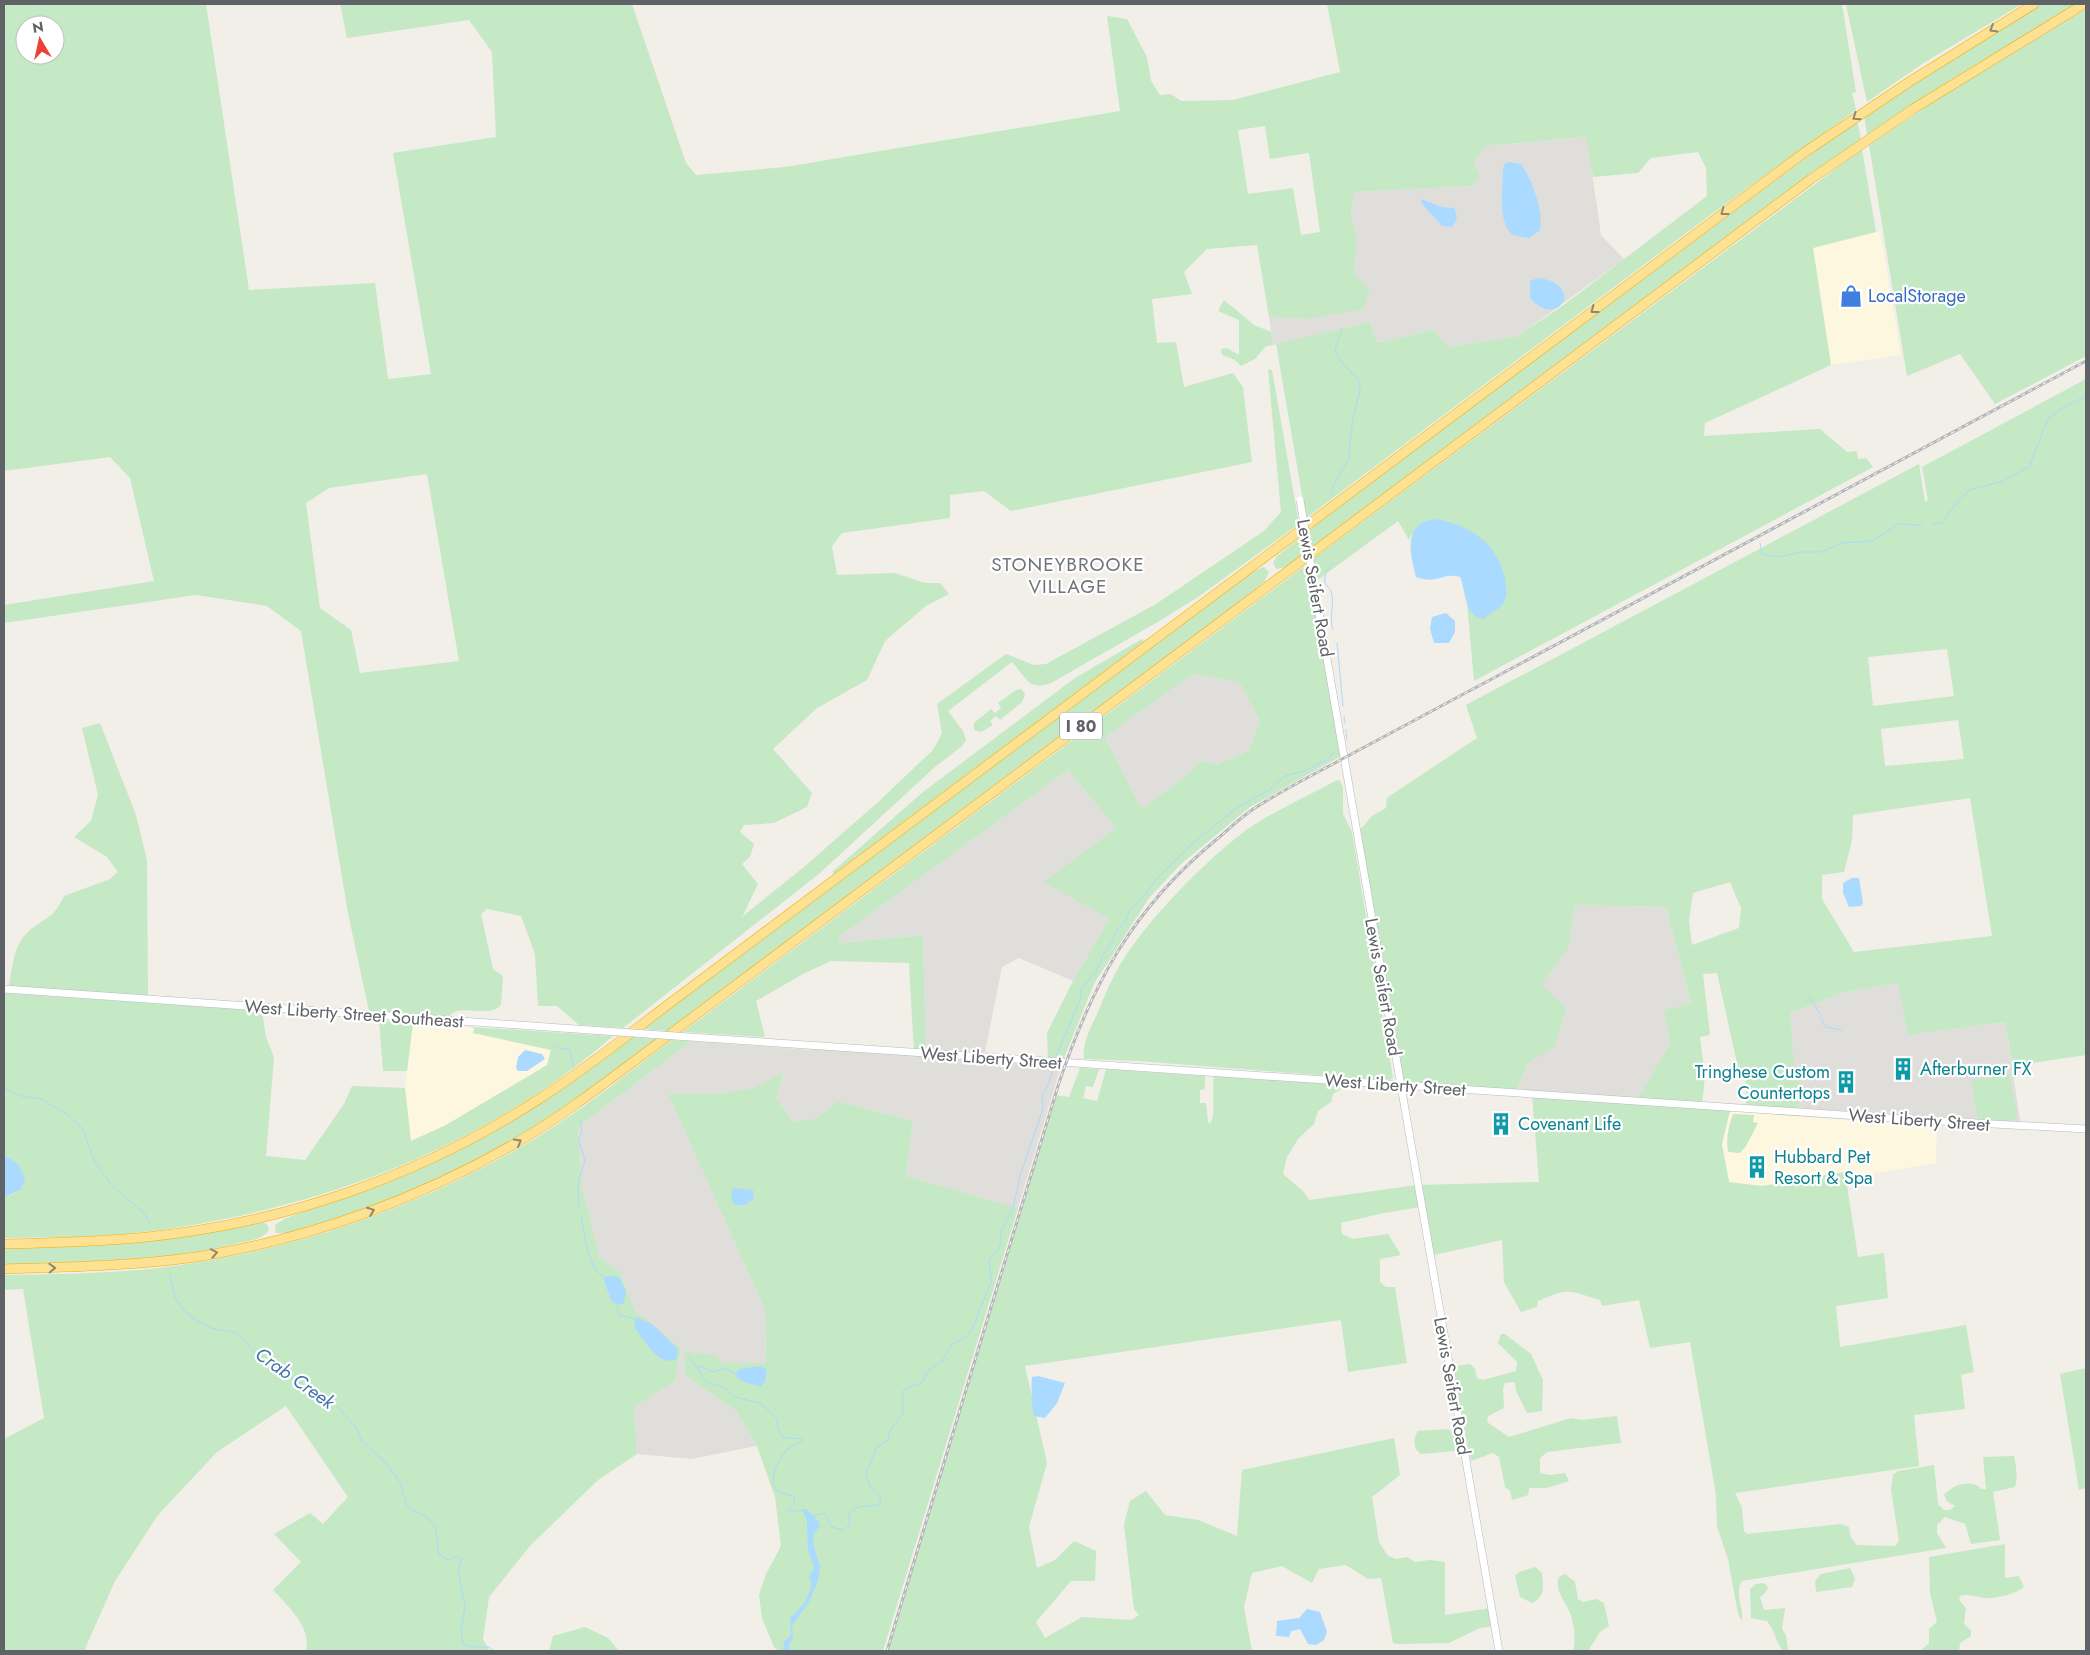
<svg xmlns="http://www.w3.org/2000/svg" width="2090" height="1655" viewBox="0 0 2090 1655" font-family="Jost,sans-serif">
  <style>
    .commercial { fill: #fef7e0 }
    .industrial { fill: #e0deda }
    .green { fill: #c5e8c5; fill-rule: evenodd }
    .water { fill: #aadaff }
    .lines { fill: none; stroke-linecap: round; stroke-linejoin: round }
    .stream { stroke: #aadaff; stroke-width: 1 }
    .secondary-casing { stroke: #b6babf; stroke-width: 8 }
    .highway-casing { stroke: #f9ab00; stroke-width: 10 }
    .secondary { stroke: #fff; stroke-width: 7 }
    .highway { stroke: #fde293; stroke-width: 9 }
    .rail-casing { stroke: #b6b7b8; stroke-width: 3 }
    .rail { stroke: #fff; stroke-width: 1; stroke-dasharray: 4; stroke-linecap: butt }
    .secondary-bridge-casing { stroke: #b6babf; stroke-width: 8; stroke-linecap: butt }
    .secondary-bridge { stroke: #fff; stroke-width: 7 }
    .oneway { stroke: #8e8975 }
    .labels { text-anchor: middle; dominant-baseline: central; stroke-width: 4.5; stroke-linejoin: round; paint-order: stroke }
    .shield { fill: #fff; stroke: #8f9295; stroke-width: 1 }
    .shield-label { font-size: 16px; font-weight: bold; fill: #5f6368 }
    .shop-label { font-size: 18px; fill: #366cbe; stroke: #fff; text-anchor: start }
    .street-label { font-size: 18px; fill: #5f6368; stroke: #fff }
    .culture-label { font-size: 18px; fill: #0d838f; stroke: #fff; text-anchor: start }
    .neighbourhood-label { font-size: 19px; letter-spacing: 1px; fill: #70757a; stroke: #fff }
    .water-label { font-size: 19px; font-style: italic; fill: #4174aa; stroke: #fff }
  </style>
  <rect width="100%" height="100%" fill="#f1efe8"/>
  <path class="commercial" d="M1880,231L1901,355L1831,365L1813,248Z
    M413,1023L475,1028L474,1033L551,1050L547,1066L446,1125L411,1141L405,1088Z
    M1731,1107L1937,1121L1936,1163L1846,1178L1845,1172L1762,1186L1729,1182L1722,1144Z"/>
  <path class="industrial" d="M1587,137L1601,235L1624,259L1518,336L1449,347L1433,330L1377,343L1370,322L1273,345L1269,317L1307,319L1354,274L1357,240L1351,213L1354,192L1472,186L1474,164L1485,146Z
    M1193,674L1241,682L1260,721L1248,751L1216,765L1202,760L1183,778L1142,809L1105,737Z
    M1068,770L1116,828L1045,882L1109,919L1073,981L1019,958L1002,967L984,1057L1062,1063L1018,1208L906,1176L913,1121L838,1101L817,1118L793,1122L776,1098L784,1074L753,1088L717,1094H668L765,1310L766,1363H722L685,1352V1375L736,1411L757,1446L691,1459L637,1454L634,1407L675,1381L681,1350L643,1316L636,1313L619,1271L600,1258L581,1183L578,1127L692,1041L812,1050L817,1046L926,1053L923,935L839,943L840,936Z
    M1575,905L1666,907L1691,1003L1665,1010L1670,1043L1636,1101L1515,1093L1528,1062L1540,984L1568,949Z
    M1899,983L1908,1035L2005,1022L2021,1126L1798,1112L1801,1084L1794,1064L1790,1013L1846,992Z"/>
  <path class="green" d="M4,4H206L249,290L375,283L388,379L431,374L393,153L496,137L492,52L469,20L347,38L340,4H632L686,163L696,175L785,167L1120,111L1107,16L1127,19L1147,57L1151,81L1160,95L1171,94L1181,101L1233,100L1340,72L1327,4H1842L1856,92L1852,93L1856,110L1713,213L1306,518L1276,344L1370,322L1377,343L1433,330L1449,347L1518,336L1565,304L1707,196L1706,168L1698,152L1651,158L1638,173L1593,177L1586,137L1485,146L1474,164L1480,176L1472,186L1354,192L1351,213L1357,240L1354,274L1369,289L1364,309L1307,319L1269,317L1257,245L1207,249L1184,272L1192,294L1152,299L1157,343L1176,342L1184,387L1233,373L1243,387L1252,462L1011,511L984,491L950,495V518L842,533L832,546L837,575L895,573L925,583H940L949,594L926,606L885,641L867,680L817,708L773,749L812,793L807,807L774,823L744,825L740,832L754,844L750,857L742,864L758,884L742,917L804,867L877,803L933,750L942,733L937,704L1006,654L1034,665L1046,664L1156,604L1264,531L1281,512L1268,369L1272,370L1299,524L1198,597L1156,623L1051,683C1028,692 1026,676 1012,662L948,711L963,731L966,740L962,746L935,767L820,873L623,1028L579,1025L557,1006H538L535,954L521,916L487,909L481,914L493,969L503,976L501,1004C492,1019 464,1004 451,1014L449,1021L370,1016L348,913L301,631L267,606L196,595L4,623V605L154,581L130,478L110,457L4,471ZM25,25H55V55H25ZM1265,126L1270,159L1309,153L1320,232L1301,235L1293,188L1248,194L1238,130ZM427,474L459,661L360,673L351,630L320,608L306,503L329,488Z
    M1846,4H2022L1925,62L1867,102Z
    M2041,4H2076L1952,79L1867,135L1864,115Z
    M2086,9V356L1995,404L1960,354L1907,376L1869,145L1959,85Z
    M1857,120L1861,139L1311,550L1308,532L1326,516Z
    M1862,149L1876,232L1813,248L1831,365L1705,423L1704,436L1820,429L1847,452L1857,451L1858,459L1866,458L1873,467L1474,681L1467,604L1472,613C1491,617 1491,614 1505,601L1506,584L1457,526L1445,521L1431,520L1411,535L1409,540L1398,521L1316,581L1313,559Z
    M1224,300L1254,325L1271,332L1273,345L1266,346L1255,359L1241,366L1235,360L1222,355L1221,349L1227,348L1239,355V320L1218,311Z
    M2086,379V1055L2032,1063L2013,1069L2005,1022L1908,1035L1898,983L1846,992L1790,1013L1794,1064L1801,1084L1798,1112L1746,1108V1079L1739,1072L1717,973L1703,974L1710,1035L1700,1037L1705,1076L1702,1105L1731,1107L1722,1144L1729,1182L1762,1186L1845,1172L1858,1257L1884,1253L1888,1298L1836,1306L1840,1347L1966,1325L1974,1372L1961,1375L1965,1409L1914,1415L1919,1466L1735,1493L1742,1508L1744,1531L1747,1534L1840,1524L1849,1527L1851,1538L1857,1545L1895,1546L1899,1541L1891,1489L1893,1475L1898,1471L1934,1465L1938,1504L1944,1510H1950L1955,1506L1947,1501L1944,1495C1954,1484 1970,1479 1982,1489H1986L1983,1457L2014,1456C2016,1467 2018,1475 2015,1487L1993,1492L2000,1540L1971,1544L1965,1524L1945,1517L1937,1525V1533L1946,1548L1742,1581C1734,1593 1744,1608 1742,1621L1738,1614L1728,1559L1717,1526L1716,1495L1690,1342L1650,1348L1639,1300L1602,1306L1600,1300C1568,1291 1570,1287 1538,1301L1537,1307L1521,1312L1504,1282L1502,1240L1429,1256L1420,1207L1384,1213L1341,1223L1342,1234L1353,1239L1388,1234L1401,1255L1380,1259V1282L1386,1287H1395L1407,1363L1348,1372L1341,1320L1025,1366L1047,1463L1029,1527L1037,1568L1055,1560L1074,1541L1096,1551L1095,1581H1071L1036,1622L1045,1638L1082,1617L1131,1620L1139,1615L1134,1609L1124,1525L1130,1501L1146,1491L1165,1515L1198,1520L1237,1536L1242,1470L1394,1438L1400,1475L1372,1497L1379,1542L1388,1556L1396,1559L1407,1557L1415,1562L1430,1560L1445,1562V1615L1491,1608L1494,1626L1480,1628L1449,1643L1398,1644L1393,1643L1381,1578L1368,1579L1346,1565L1319,1569L1312,1583L1282,1566L1252,1573L1244,1607L1252,1651H887L1055,1095L1069,1097L1080,1068L1099,1069L1093,1087L1086,1086L1083,1098L1097,1101L1106,1069L1205,1076V1089L1200,1090V1103H1206L1208,1122L1210,1124C1217,1112 1211,1091 1214,1076L1348,1085L1333,1094L1331,1102L1318,1111L1314,1124L1298,1139L1287,1157L1283,1174L1304,1192L1309,1200L1417,1185L1539,1182L1532,1094L1636,1101L1670,1043L1664,1010L1691,1003L1666,907L1575,905L1568,949L1541,984L1566,1008L1554,1048L1528,1062L1515,1093L1400,1085L1360,830L1372,816L1386,808L1387,798L1391,795L1477,738L1466,705L1919,464L1925,502L1928,500L1922,467ZM1947,649L1954,696L1873,706L1868,657ZM1958,720L1964,759L1885,766L1881,729ZM1970,798L1992,936L1854,952L1822,899V875L1844,872L1852,840L1853,815ZM1730,882L1741,908L1739,928L1692,945L1689,921L1693,893Z
    M1302,536L1305,554L1287,567L1276,569L1273,562L1277,556Z
    M1306,565L1343,755L1250,807L1181,864L1149,898L1094,984L1062,1063L1048,1062L1047,1033L1073,981L1109,919L1044,882L1116,828L1068,770L840,936L839,943L923,935L926,1053H914L909,963L831,961L805,973L756,1001L765,1037L683,1032ZM1193,674L1240,682L1260,721L1248,751L1216,765L1202,760L1183,778L1142,809L1105,737Z
    M1264,567L1269,572L1264,582L1188,642L670,1031L641,1029L1250,573Z
    M1142,639L1144,642L834,874L832,872L923,792L1075,678Z
    M1021,689L1025,694L1022,702L1000,720L996,716L990,721L993,725L981,732L974,730V723L991,709L995,713L1001,708L998,703L1016,690Z
    M100,723L136,815L147,860L148,996L9,986C12,969 13,948 26,934C43,917 53,921 64,896L110,879L118,872L107,857L74,837L91,821L98,795L82,728Z
    M1337,780L1340,781L1343,788V814L1352,832L1393,1078L1390,1080L1357,1078L1138,1061L1084,1059C1082,1043 1091,1027 1098,1012C1103,1000 1108,987 1115,974C1138,929 1201,865 1241,834C1270,812 1305,798 1337,780Z
    M4,993L262,1011L266,1037L274,1057L266,1156L305,1160L344,1104L352,1086L405,1088L411,1141L446,1125L547,1065L551,1050L473,1033L474,1028L471,1027L613,1036C484,1149 312,1212 143,1232C97,1238 50,1237 4,1238V1197L18,1192L9,1158L4,1155Z
    M379,1020L413,1023L407,1071H383Z
    M632,1037L658,1039C614,1071 571,1105 525,1133C451,1179 370,1210 288,1233H276L275,1225L284,1219L429,1164Z
    M672,1040L692,1041L578,1127L581,1183L600,1258L619,1271L636,1313L643,1316L681,1349L675,1381L634,1407L637,1454L598,1480L530,1546L489,1597L483,1639L490,1651H306C312,1628 288,1606 273,1590L301,1562L274,1534L310,1513L323,1524L348,1497L286,1406L217,1452L158,1515L115,1581L84,1651H4V1439L44,1418L23,1289L4,1290V1275C55,1274 107,1274 158,1268C294,1252 424,1206 541,1135C587,1106 629,1072 672,1040Z
    M784,1073L776,1098L793,1122L817,1118L838,1101L913,1121L906,1176L1018,1208L883,1651H779L774,1647L762,1618L759,1595L766,1574L781,1546L775,1497L757,1446L736,1411L685,1375V1352L716,1355L722,1363H766L765,1310L668,1094H717L753,1088Z
    M2009,1074L2017,1115L2015,1119L2009,1122L1980,1120L1977,1115L1971,1080Z
    M1733,1114L1754,1115L1753,1122L1758,1123L1746,1146L1740,1153L1728,1152C1726,1139 1728,1127 1733,1114Z
    M261,1222L267,1224L269,1229C264,1240 247,1241 235,1244C159,1262 82,1263 4,1265V1248C91,1246 175,1241 261,1222Z
    M1501,1334H1505L1531,1354L1543,1380L1542,1411L1527,1413L1516,1391L1515,1382L1505,1383L1503,1390L1504,1408L1488,1416L1487,1422L1509,1437L1571,1418L1581,1420L1617,1416L1621,1443L1547,1452L1540,1458V1473L1550,1475L1565,1473L1569,1481L1547,1488H1529L1528,1495L1512,1500L1510,1491L1505,1487L1499,1457L1493,1453L1471,1461L1454,1369L1456,1366L1470,1364L1475,1369L1477,1378L1483,1380L1516,1371L1517,1362L1498,1343Z
    M2086,1368V1488L2079,1490L2060,1374Z
    M1447,1429L1456,1433L1457,1443L1455,1451L1421,1454C1413,1449 1413,1439 1418,1431Z
    M2005,1544V1578L2019,1576L2024,1587C2016,1594 1995,1599 1985,1598C1976,1597 1969,1593 1960,1596L1959,1600L1966,1608L1964,1624L1971,1630V1636L1960,1643L1959,1651H1920L1929,1643V1629L1937,1622L1930,1593L1929,1557Z
    M1535,1567L1542,1573C1543,1587 1546,1596 1532,1603L1520,1597L1515,1576L1519,1572Z
    M1850,1568L1855,1579L1852,1587L1816,1592L1815,1581L1821,1574Z
    M1565,1574L1575,1582L1578,1599L1583,1602L1596,1599L1604,1603L1609,1626L1600,1632L1588,1651H1573C1576,1640 1574,1623 1570,1613C1565,1600 1554,1591 1559,1577Z
    M1764,1583L1768,1587L1765,1593L1760,1597L1764,1610L1785,1608L1782,1629L1786,1635L1788,1651H1783C1776,1642 1775,1631 1767,1621L1751,1618L1750,1589L1756,1584Z
    M585,1627L608,1638L619,1651H549L553,1636Z"/>
  <path class="water" d="M1510,162L1521,164C1532,180 1544,211 1540,230L1529,238L1513,235C1497,224 1503,186 1503,168L1505,163Z
    M1421,199L1442,207L1454,208C1458,215 1458,222 1451,227L1442,226L1422,204Z
    M1538,278C1551,280 1562,283 1565,298C1557,316 1541,311 1530,298V281Z
    M1437,519C1472,527 1497,542 1505,579C1506,586 1508,595 1504,602C1500,610 1490,613 1484,619C1464,618 1466,590 1460,577C1443,572 1437,585 1416,577C1410,553 1402,522 1437,519Z
    M1446,613L1455,621V632L1449,643H1434L1430,629L1432,617Z
    M1852,878H1859L1863,903L1861,906L1849,907L1843,893V883Z
    M525,1050L542,1054L545,1059L527,1071H518L516,1068L518,1057Z
    M4,1155L18,1164L25,1178L21,1190L4,1197Z
    M734,1188L753,1190L754,1197C749,1205 742,1207 733,1204L731,1192Z
    M609,1276L619,1277L626,1291L624,1303L617,1305L611,1300L604,1280V1277Z
    M639,1318L653,1325L678,1349L677,1359C659,1368 643,1339 634,1326L636,1319Z
    M760,1366L765,1368L767,1372L765,1382L760,1387L742,1381L734,1375L740,1369Z
    M1038,1376L1065,1383L1057,1403L1045,1418L1034,1416C1032,1412 1031,1383 1032,1377Z
    M806,1509L819,1522L820,1526L814,1533L813,1543L820,1567L818,1580L810,1600L792,1626L793,1638L788,1646L791,1651H783L784,1642L791,1635L790,1618C801,1608 816,1592 809,1576L814,1568L808,1549L807,1520L802,1510Z
    M1307,1609L1320,1612L1327,1632L1324,1640L1316,1645L1308,1644L1300,1629L1291,1631L1289,1637L1276,1636L1277,1621L1299,1618Z"/>
  <g class="lines">
    <path class="stream" d="M1332,494V488L1348,460L1353,418L1360,390V382L1340,360L1335,350L1342,328
      M1933,524L1943,523L1949,512L1969,490L2001,482L2029,467L2048,419L2062,408L2086,396
      M1760,543L1762,554L1779,557L1801,552H1821L1841,543L1872,541L1899,524L1923,525
      M1332,563C1330,568 1326,570 1325,577C1323,586 1330,586 1332,594C1334,605 1329,619 1333,630
      M1337,643L1343,706
      M1344,716L1345,723
      M1346,730L1347,740
      M2085,730L2086,729
      M1809,996L1820,1014
      M1821,1018L1825,1027L1842,1030
      M554,1047L556,1045L560,1049L569,1048L574,1067
      M1057,1054L1080,1000L1082,988L1096,972L1103,955L1109,948L1118,929L1125,922L1130,910L1141,900L1158,877L1193,843L1239,806L1268,791L1285,776L1304,771L1328,759L1336,751
      M4,1088L21,1096L41,1099L67,1114L82,1128L95,1162L113,1187L144,1213L149,1223
      M579,1208L578,1184L585,1160L578,1139L582,1132L580,1119
      M581,1214C584,1231 588,1270 604,1277
      M170,1275L175,1297L181,1307L194,1319L211,1328L237,1333L260,1358L337,1406L357,1429L361,1440L386,1463L401,1484L405,1502L411,1510L426,1516L431,1522L435,1527L439,1554L447,1560L457,1556L462,1559L458,1571L465,1606L461,1631L463,1644L473,1647H489L494,1651
      M617,1305L619,1315L636,1319
      M688,1357L696,1366L706,1368L709,1371L715,1372L724,1368L734,1373
      M696,1366L706,1382L724,1387L734,1397L760,1403L777,1419L778,1429L783,1437L802,1439L801,1442C797,1444 790,1446 787,1450C777,1460 767,1480 778,1492L794,1496V1503L788,1510L791,1512L803,1510
      M813,1516L825,1513L831,1527L843,1530L850,1525L849,1515C858,1503 867,1507 879,1505L881,1498L871,1488L866,1475L876,1448L888,1440L890,1430L903,1414V1391L909,1387L922,1383L928,1371L942,1361L952,1344L966,1337L972,1329L991,1282L989,1259C999,1250 1002,1247 1000,1233L1013,1209L1020,1176L1043,1109L1042,1097L1049,1083L1053,1069"/>
    <defs>
      <path id="secondary" d="M1314,584L1499,1651
        M4,989L590,1030
        M704,1038L1902,1119L2086,1129"/>
      <path id="highway" d="M4,1244C52,1243 100,1242 147,1237C286,1223 422,1175 539,1099C589,1067 635,1029 682,994L1805,152L1909,82L2034,4
        M4,1269C68,1267 132,1266 196,1257C310,1239 422,1198 521,1140C560,1117 597,1089 633,1062L1811,179L1913,109L2084,4"/>
    </defs>
    <use href="#secondary" class="secondary-casing"/>
    <use href="#highway" class="highway-casing"/>
    <use href="#secondary" class="secondary"/>
    <use href="#highway" class="highway"/>
    <defs>
      <path id="rail" d="M887,1651L1058,1086C1092,984 1132,909 1217,839C1228,830 1239,819 1252,810C1280,791 1313,775 1344,758L2086,361"/>
    </defs>
    <use href="#rail" class="rail-casing"/>
    <use href="#rail" class="rail"/>
    <defs>
      <path id="secondary-bridge" d="M1300,500L1314,584
        M590,1030L704,1038"/>
    </defs>
    <use href="#secondary-bridge" class="secondary-bridge-casing"/>
    <use href="#secondary-bridge" class="secondary-bridge"/>
  </g>
  <defs><path id="oneway-chevron" d="M-2-3.5L2.5 0L-2 3.5" fill="none" stroke-width="1.6" stroke-linecap="round" stroke-linejoin="round" transform="scale(1.25)"/></defs>
  <g class="oneway">
    <use href="#oneway-chevron" transform="translate(1993 29) rotate(149)"/>
    <use href="#oneway-chevron" transform="translate(1856 117) rotate(145)"/>
    <use href="#oneway-chevron" transform="translate(1724 212) rotate(143)"/>
    <use href="#oneway-chevron" transform="translate(1594 310) rotate(143)"/>
    <use href="#oneway-chevron" transform="translate(518 1142) rotate(-30)"/>
    <use href="#oneway-chevron" transform="translate(371 1211) rotate(-21)"/>
    <use href="#oneway-chevron" transform="translate(214 1253) rotate(-11)"/>
    <use href="#oneway-chevron" transform="translate(52 1268) rotate(-2)"/>
  </g>
  <defs>
    <symbol id="shop-bare" viewBox="-9 -9 18 18"><path d="M-5-2.5h2.3a2.7 3.5 0 0 1 5.4 0H5L5.5 6h-11ZM-1.5-2.5h3a1.5 2.3 0 0 0-3 0Z" fill="#3f7fe0" stroke="#fff" stroke-width="2.5" paint-order="stroke"/></symbol>
    <symbol id="building-bare" viewBox="-9 -9 18 18"><path d="M-4-6H4V6H1V3H-1V6H-4ZM-2.5-4.3h1.7v1.8h-1.7ZM.8-4.3h1.7v1.8H.8ZM-2.5-1h1.7V.8h-1.7ZM.8-1h1.7V.8H.8Z" fill="#0f9aa8" stroke="#fff" stroke-width="2.5" paint-order="stroke"/></symbol>
  </defs>
  <g fill-rule="evenodd">
    <use href="#shop-bare" x="1835" y="280" width="32" height="32"/>
    <use href="#building-bare" x="1887" y="1053" width="32" height="32"/>
    <use href="#building-bare" x="1830" y="1066" width="32" height="32"/>
    <use href="#building-bare" x="1485" y="1108" width="32" height="32"/>
    <use href="#building-bare" x="1741" y="1151" width="32" height="32"/>
  </g>
  <g class="labels">
    <rect class="shield" x="1060" y="712.5" width="42" height="27" rx="4"/>
    <g class="shield-label">
      <text x="1081" y="726">I 80</text>
    </g>
    <g class="shop-label">
      <text x="1868" y="296">LocalStorage</text>
    </g>
    <g class="street-label">
      <text transform="translate(1315 588) rotate(80)">Lewis Seifert Road</text>
      <text transform="translate(1383 987) rotate(80)">Lewis Seifert Road</text>
      <text transform="translate(354 1014) rotate(4)">West Liberty Street Southeast</text>
      <text transform="translate(991 1058) rotate(4)">West Liberty Street</text>
      <text transform="translate(1395 1085) rotate(4)">West Liberty Street</text>
      <text transform="translate(1919 1120) rotate(4)">West Liberty Street</text>
      <text transform="translate(1452 1386) rotate(80)">Lewis Seifert Road</text>
    </g>
    <g class="culture-label">
      <text x="1920" y="1069">Afterburner FX</text>
      <text x="1830" y="1072" text-anchor="end">Tringhese Custom<tspan x="1830" dy="21">Countertops</tspan></text>
      <text x="1518" y="1124">Covenant Life</text>
      <text x="1774" y="1157">Hubbard Pet<tspan x="1774" dy="21">Resort &amp; Spa</tspan></text>
    </g>
    <g class="neighbourhood-label">
      <text x="1068" y="564">STONEYBROOKE<tspan x="1068" dy="22">VILLAGE</tspan></text>
    </g>
    <g class="water-label">
      <text transform="translate(295 1378) rotate(35)">Crab Creek</text>
    </g>
  </g>
  <rect width="2090" height="1655" fill="none" stroke="#5f6368" stroke-width="10"/>
  <g transform="translate(40 40) rotate(351)"><circle r="24" fill="#ffffff" stroke="#bfc1c3"/>
  <path d="M0-4L9 19L0 12L-9 19Z" fill="#ea4335"/>
  <text y="-8" font-size="14" font-weight="bold" text-anchor="middle" fill="#5f6368">N</text>
  </g>
</svg>
